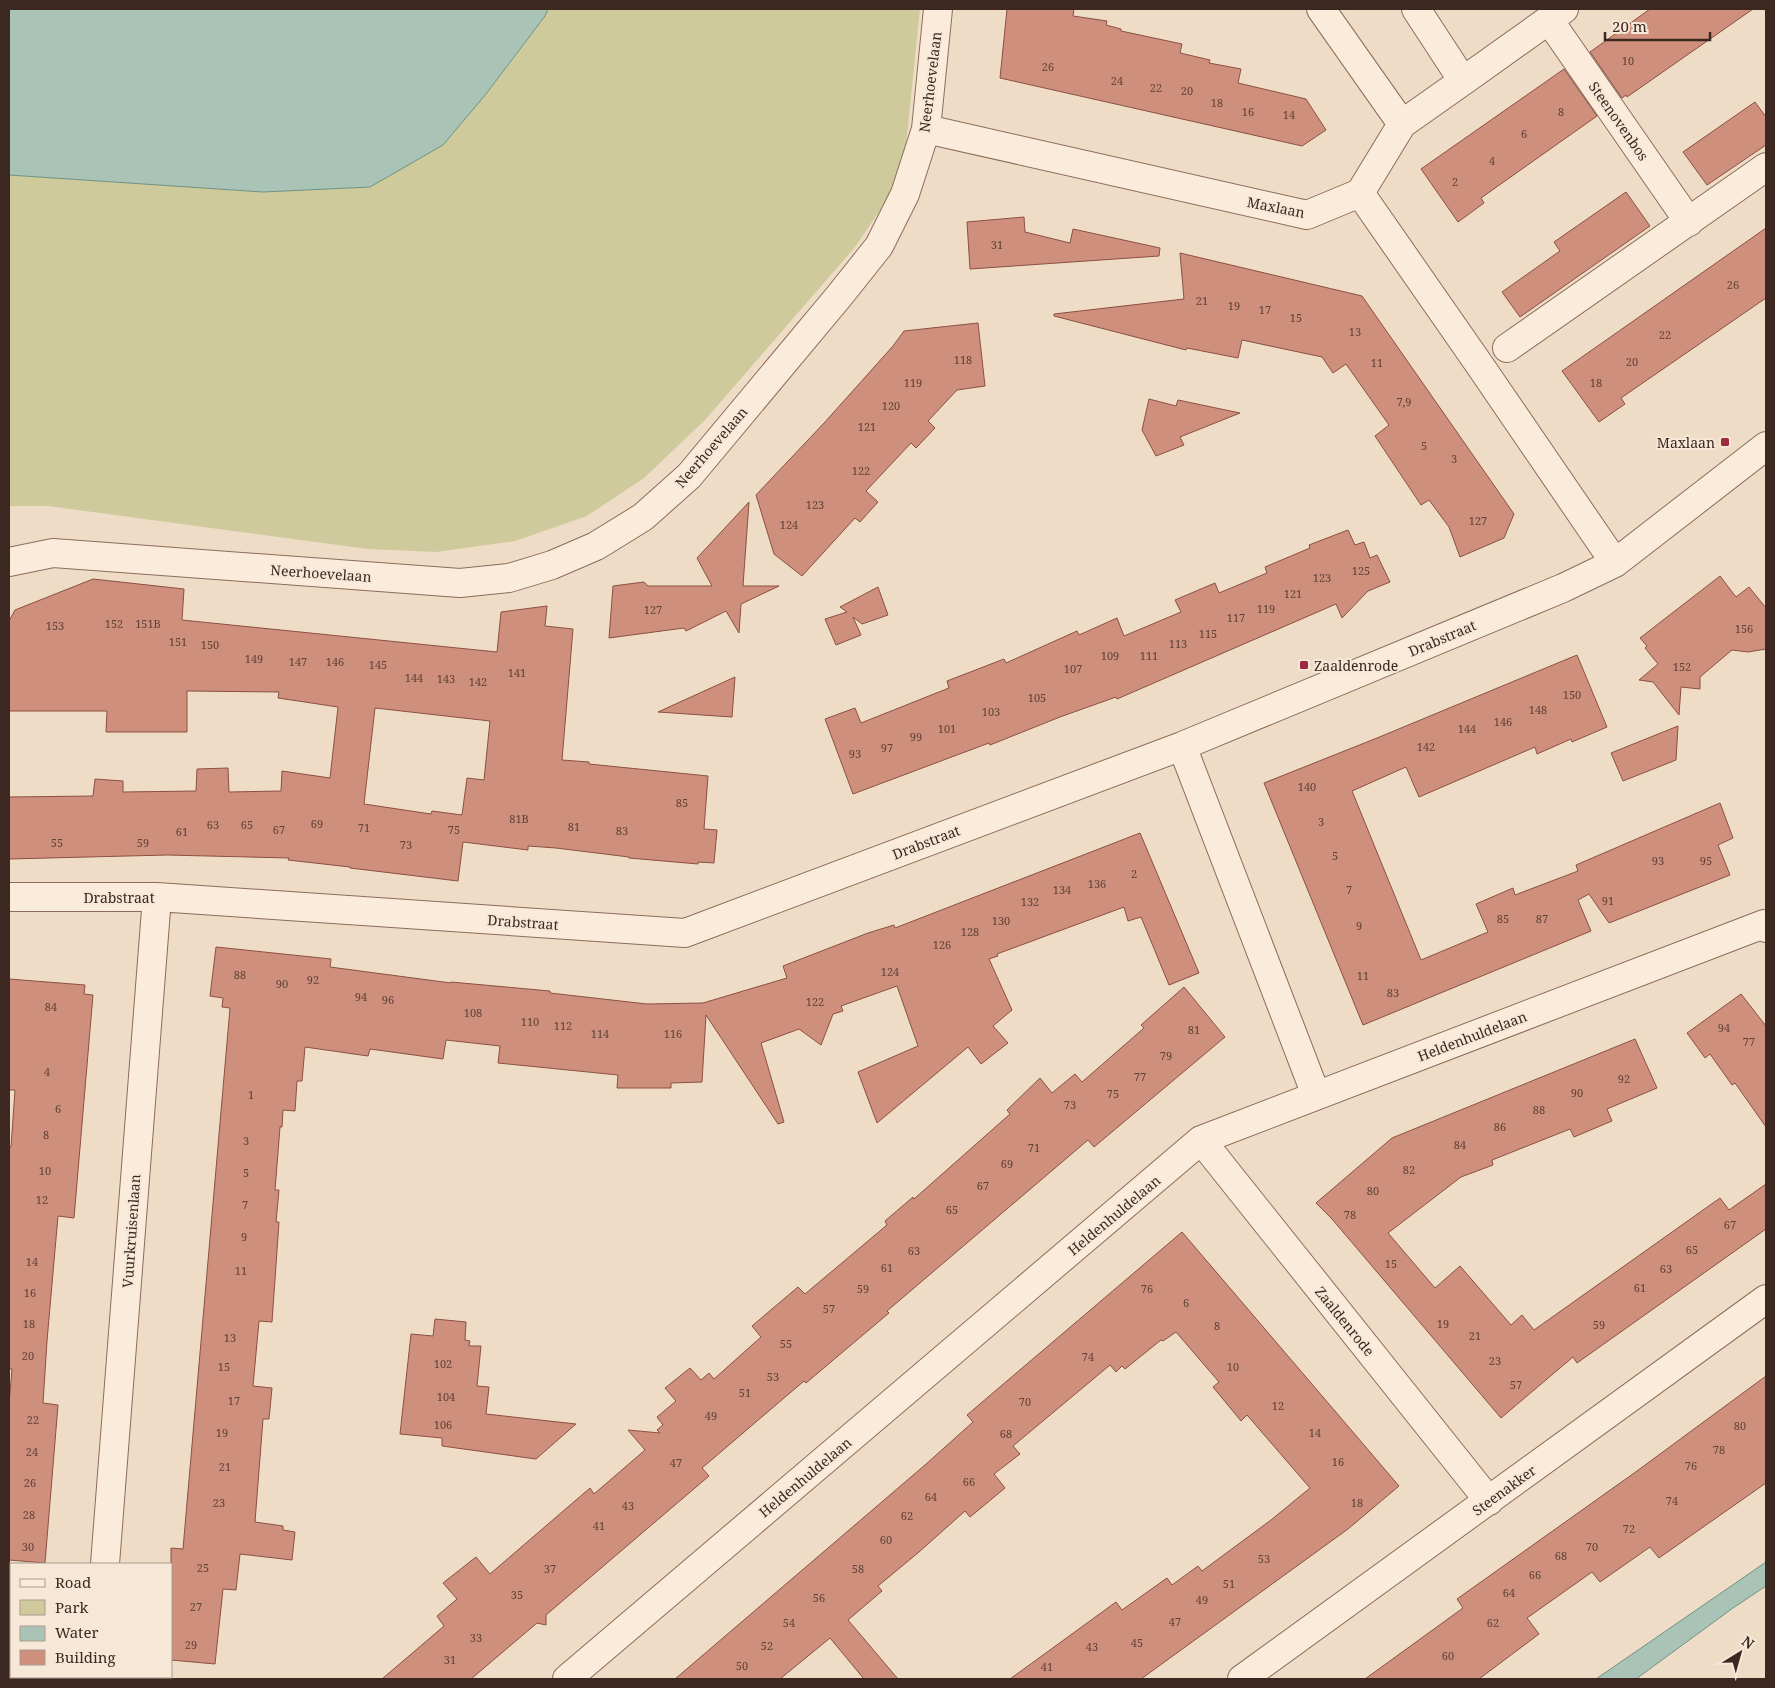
<svg xmlns="http://www.w3.org/2000/svg" width="1775" height="1688" viewBox="0 0 1775 1688" font-family="'Noto Serif',serif">
  <style>
    .green { fill: #ceca9b }
    .water { fill: #a9c3b6; stroke: #6f9282 }
    .building { fill: #ce8f7d; stroke: #8b5041; fill-rule: evenodd }
    .lines { fill: none; stroke-linecap: round; stroke-linejoin: round }
    .street-casing { stroke: #8c6c5c; stroke-width: 30 }
    .street { stroke: #faebdb; stroke-width: 28 }
    .poi-dot { fill: #9c2b42; stroke: #f6e7d7; stroke-width: 2 }
    .labels { text-anchor: middle; dominant-baseline: central; stroke-width: 4; stroke-linejoin: round; paint-order: stroke }
    .number-label { font-size: 11px; fill: #604237 }
    .street-label { font-size: 14px; fill: #3c2820; stroke: #f6e7d7 }
    .poi-label { font-size: 14px; fill: #3c2820; stroke: #f6e7d7; text-anchor: end }
  </style>
  <rect width="100%" height="100%" fill="#efdcc7"/>
  <path class="green" d="M548,9H920L906,145L891,194L855,247L706,419L644,478L587,516L515,541L436,552L368,549L48,506H9V175L263,192L370,187L486,94L545,16Z"/>
  <path class="water" d="M9,9H548L545,16L486,94L443,145L370,187L263,192L9,175Z
    M1766,1562V1586L1733,1608L1636,1679H1596Z"/>
  <path class="building" d="M1007,9H1074L1073,16L1107,21L1106,25L1121,29V31L1182,44L1180,53L1210,60L1209,63L1241,69L1238,83L1306,99L1326,130L1302,146L1000,78Z
    M1650,9H1753L1627,97L1626,95L1622,98L1590,52Z
    M1564,69L1597,116L1481,198L1484,203L1458,222L1421,169Z
    M1755,102L1766,117V145L1707,185L1683,152Z
    M1626,192L1650,226L1520,317L1502,292L1560,251L1554,242Z
    M1024,217L1025,232L1070,243L1073,229L1160,248L1159,256L970,269L967,222Z
    M1766,228V298L1621,398L1625,404L1599,422L1562,371Z
    M1180,253L1362,296L1514,514L1504,538L1460,557L1449,527L1429,500L1421,505L1375,436L1389,425L1346,364L1333,373L1322,357L1242,340L1238,358L1187,348L1186,350L1054,316V314L1184,299Z
    M978,323L985,386L957,390L928,421L935,428L916,448L911,443L866,491L878,502L860,522L855,518L802,576L774,554L756,495L825,422L893,346L904,331Z
    M1149,399L1176,406L1178,400L1240,413L1180,437L1184,445L1156,456L1142,430Z
    M749,502L743,586H779L741,604L739,633L726,611L686,631L684,628L609,638L613,586L644,582L648,586H712L697,558Z
    M1348,530L1355,545L1364,542L1370,558L1377,555L1390,582L1368,591L1342,618L1336,604L1117,699L1116,697L1060,717L990,745L989,743L853,794L825,719L855,708L861,723L949,688L947,681L1004,659L1006,663L1077,631L1079,635L1117,618L1124,636L1181,612L1175,600L1215,583L1219,593L1267,573L1265,567L1310,548L1309,545Z
    M1720,576L1736,597L1749,587L1766,608V649L1748,652L1732,650L1700,677V689L1681,687L1679,715L1653,682L1639,680L1658,664L1645,648L1647,646L1640,638Z
    M93,579L184,589L182,620L497,652L501,612L547,606L545,626L573,629L562,760L589,762V764L708,776L704,829L717,830L714,863L698,862V864L629,858V857L556,848L528,846V850L463,842L458,881L350,868V867L288,860L289,858L167,855L9,859V797L93,796L95,779L123,781V792L196,791L197,769L228,768L229,792L281,791L282,771L330,778L338,707L278,698L279,692L187,691V732H106L107,711H9V621L15,610ZM375,708L490,721L484,780L467,778L462,815L432,811L431,814L364,804Z
    M878,587L888,615L862,624L853,617L861,635L836,645L825,619L847,612L840,607Z
    M1577,655L1607,727L1572,742L1571,739L1537,754L1535,747L1419,797L1406,767L1352,791L1421,960L1488,932L1476,904L1513,888L1515,895L1578,871L1576,865L1720,803L1733,838L1718,845L1730,875L1609,923L1589,894L1578,900L1591,931L1363,1025L1264,783L1377,738Z
    M735,677L732,717L658,712Z
    M1678,726L1676,760L1623,781L1611,753Z
    M1140,833L1199,973L1169,985L1141,917L1128,921L1124,907L997,954L998,956L989,959L1012,1010L993,1026L1008,1043L981,1064L968,1047L877,1123L858,1072L918,1046L897,986L841,1006L843,1011L833,1014L821,1045L799,1029L761,1043L784,1122L778,1124L706,1015L702,1082L671,1083V1088H617L618,1075L498,1063L500,1046L446,1040L443,1059L370,1049L368,1056L305,1047L302,1081H297L295,1111L283,1110L282,1127H280L275,1190H279L276,1222H279L272,1322L259,1321L253,1386L272,1388L269,1419H263L255,1522L283,1526V1530L295,1532L292,1560L240,1554L236,1590L223,1589L215,1664L171,1660V1548L183,1549L230,1008L222,1007L223,998L210,996L216,947L331,959L330,967L451,983V982L550,991V993L647,1004L703,1003L787,978L783,966L868,933L894,925L895,928Z
    M9,979L85,985L84,994L93,995L74,1218L58,1216L47,1341L43,1403L58,1405L45,1563L9,1560V1405L12,1369H9V1147H11L15,1090H9Z
    M1184,987L1225,1037L1094,1147L1088,1140L887,1311L889,1313L806,1383L804,1381L702,1468L709,1476L546,1615V1625L537,1623L471,1679H382L444,1626L437,1616L457,1599L443,1583L476,1557L490,1574L590,1488L594,1494L645,1450L628,1430L660,1433L657,1430L663,1425L657,1417L676,1401L665,1388L690,1368L701,1380L709,1373L714,1379L761,1337L752,1326L798,1287L805,1294L887,1225L885,1221L913,1197L914,1199L1010,1114L1007,1110L1040,1078L1052,1093L1075,1074L1082,1082L1144,1028L1141,1025Z
    M1741,994L1766,1026V1127L1735,1083L1732,1085L1710,1054L1705,1058L1687,1033Z
    M1635,1039L1657,1088L1607,1109L1612,1121L1574,1137L1570,1129L1492,1160L1493,1165L1461,1177L1388,1233L1435,1288L1460,1266L1511,1325L1522,1315L1534,1330L1720,1198L1729,1210L1766,1184V1229L1577,1363L1573,1357L1501,1418L1332,1219L1316,1203L1392,1138Z
    M1182,1232L1399,1486L1348,1529L1141,1679H1010L1116,1602L1122,1610L1167,1578L1172,1585L1198,1566L1202,1571L1271,1520L1310,1488L1247,1415L1241,1421L1213,1387L1219,1382L1176,1332L1163,1341L1161,1340L1125,1369L1122,1366L1116,1372L1110,1365L1013,1446L1020,1454L994,1474L1005,1488L970,1517L965,1511L919,1552L878,1586L882,1591L848,1620L898,1679H864L830,1638L780,1679H675L925,1465L973,1422L967,1415Z
    M435,1319L466,1322L465,1340L470,1341L469,1346H481L477,1386L489,1387L486,1414L576,1424L536,1459L442,1446V1438L400,1434L411,1334L433,1336Z
    M1766,1376V1483L1659,1558L1650,1547L1600,1582L1592,1572L1527,1618L1539,1634L1479,1679H1365L1463,1608L1457,1599L1637,1471Z"/>
  <g class="lines">
    <defs>
      <path id="street" d="M1321,9L1402,124L1463,81L1416,9
        M1549,20L1689,222
        M1463,81L1564,9
        M926,129L1307,215L1360,193
        M1360,193L1481,367L1615,563
        M1360,193L1402,124
        M1507,348L1766,167
        M9,562L53,553L460,583L509,578L552,565L596,546L643,517L689,476L840,295L879,246L905,194L926,129L938,9
        M1182,746L1316,1095
        M9,897H157L685,933L1182,746L1563,588L1615,563L1766,446
        M1201,1140L1489,1501
        M105,1564L157,897
        M96,1679V1677
        M567,1679L1201,1140L1764,924L1766,928
        M1242,1679L1766,1299"/>
    </defs>
    <use href="#street" class="street-casing"/>
    <use href="#street" class="street"/>
  </g>
  <g class="poi-dot">
    <rect x="1720" y="437" width="10" height="10" rx="2.5"/>
    <rect x="1299" y="660" width="10" height="10" rx="2.5"/>
  </g>
  <g class="labels">
    <g class="number-label">
      <text x="1628" y="60">10</text>
      <text x="1048" y="66">26</text>
      <text x="1117" y="80">24</text>
      <text x="1156" y="87">22</text>
      <text x="1187" y="90">20</text>
      <text x="1217" y="102">18</text>
      <text x="1248" y="111">16</text>
      <text x="1561" y="111">8</text>
      <text x="1289" y="114">14</text>
      <text x="1524" y="133">6</text>
      <text x="1492" y="160">4</text>
      <text x="1455" y="181">2</text>
      <text x="997" y="244">31</text>
      <text x="1733" y="284">26</text>
      <text x="1202" y="300">21</text>
      <text x="1234" y="305">19</text>
      <text x="1265" y="309">17</text>
      <text x="1296" y="317">15</text>
      <text x="1355" y="331">13</text>
      <text x="1665" y="334">22</text>
      <text x="963" y="359">118</text>
      <text x="1632" y="361">20</text>
      <text x="1377" y="362">11</text>
      <text x="913" y="382">119</text>
      <text x="1596" y="382">18</text>
      <text x="1404" y="401">7,9</text>
      <text x="891" y="405">120</text>
      <text x="867" y="426">121</text>
      <text x="1424" y="445">5</text>
      <text x="1454" y="458">3</text>
      <text x="861" y="470">122</text>
      <text x="815" y="504">123</text>
      <text x="1478" y="520">127</text>
      <text x="789" y="524">124</text>
      <text x="1361" y="570">125</text>
      <text x="1322" y="577">123</text>
      <text x="1293" y="593">121</text>
      <text x="1266" y="608">119</text>
      <text x="653" y="609">127</text>
      <text x="1236" y="617">117</text>
      <text x="114" y="623">152</text>
      <text x="148" y="623">151B</text>
      <text x="55" y="625">153</text>
      <text x="1744" y="628">156</text>
      <text x="1208" y="633">115</text>
      <text x="178" y="641">151</text>
      <text x="1178" y="643">113</text>
      <text x="210" y="644">150</text>
      <text x="1110" y="655">109</text>
      <text x="1149" y="655">111</text>
      <text x="254" y="658">149</text>
      <text x="298" y="661">147</text>
      <text x="335" y="661">146</text>
      <text x="378" y="664">145</text>
      <text x="1682" y="666">152</text>
      <text x="1073" y="668">107</text>
      <text x="517" y="672">141</text>
      <text x="414" y="677">144</text>
      <text x="446" y="678">143</text>
      <text x="478" y="681">142</text>
      <text x="1572" y="694">150</text>
      <text x="1037" y="697">105</text>
      <text x="1538" y="709">148</text>
      <text x="991" y="711">103</text>
      <text x="1503" y="721">146</text>
      <text x="947" y="728">101</text>
      <text x="1467" y="728">144</text>
      <text x="916" y="736">99</text>
      <text x="1426" y="746">142</text>
      <text x="887" y="747">97</text>
      <text x="855" y="753">93</text>
      <text x="1307" y="786">140</text>
      <text x="682" y="802">85</text>
      <text x="519" y="818">81B</text>
      <text x="1321" y="821">3</text>
      <text x="317" y="823">69</text>
      <text x="213" y="824">63</text>
      <text x="247" y="824">65</text>
      <text x="574" y="826">81</text>
      <text x="364" y="827">71</text>
      <text x="279" y="829">67</text>
      <text x="454" y="829">75</text>
      <text x="622" y="830">83</text>
      <text x="182" y="831">61</text>
      <text x="57" y="842">55</text>
      <text x="143" y="842">59</text>
      <text x="406" y="844">73</text>
      <text x="1335" y="855">5</text>
      <text x="1658" y="860">93</text>
      <text x="1706" y="860">95</text>
      <text x="1134" y="873">2</text>
      <text x="1097" y="883">136</text>
      <text x="1062" y="889">134</text>
      <text x="1349" y="889">7</text>
      <text x="1608" y="900">91</text>
      <text x="1030" y="901">132</text>
      <text x="1503" y="918">85</text>
      <text x="1542" y="918">87</text>
      <text x="1001" y="920">130</text>
      <text x="1359" y="925">9</text>
      <text x="970" y="931">128</text>
      <text x="942" y="944">126</text>
      <text x="890" y="971">124</text>
      <text x="240" y="974">88</text>
      <text x="1363" y="975">11</text>
      <text x="313" y="979">92</text>
      <text x="282" y="983">90</text>
      <text x="1393" y="992">83</text>
      <text x="361" y="996">94</text>
      <text x="388" y="999">96</text>
      <text x="815" y="1001">122</text>
      <text x="51" y="1006">84</text>
      <text x="473" y="1012">108</text>
      <text x="530" y="1021">110</text>
      <text x="563" y="1025">112</text>
      <text x="1724" y="1027">94</text>
      <text x="1194" y="1029">81</text>
      <text x="600" y="1033">114</text>
      <text x="673" y="1033">116</text>
      <text x="1749" y="1041">77</text>
      <text x="1166" y="1055">79</text>
      <text x="47" y="1071">4</text>
      <text x="1140" y="1076">77</text>
      <text x="1624" y="1078">92</text>
      <text x="1577" y="1092">90</text>
      <text x="1113" y="1093">75</text>
      <text x="251" y="1094">1</text>
      <text x="1070" y="1104">73</text>
      <text x="58" y="1108">6</text>
      <text x="1539" y="1109">88</text>
      <text x="1500" y="1126">86</text>
      <text x="46" y="1134">8</text>
      <text x="246" y="1140">3</text>
      <text x="1460" y="1144">84</text>
      <text x="1034" y="1147">71</text>
      <text x="1007" y="1163">69</text>
      <text x="1409" y="1169">82</text>
      <text x="45" y="1170">10</text>
      <text x="246" y="1172">5</text>
      <text x="983" y="1185">67</text>
      <text x="1373" y="1190">80</text>
      <text x="42" y="1199">12</text>
      <text x="245" y="1204">7</text>
      <text x="952" y="1209">65</text>
      <text x="1350" y="1214">78</text>
      <text x="1730" y="1224">67</text>
      <text x="244" y="1236">9</text>
      <text x="1692" y="1249">65</text>
      <text x="914" y="1250">63</text>
      <text x="32" y="1261">14</text>
      <text x="1391" y="1263">15</text>
      <text x="887" y="1267">61</text>
      <text x="1666" y="1268">63</text>
      <text x="241" y="1270">11</text>
      <text x="1640" y="1287">61</text>
      <text x="863" y="1288">59</text>
      <text x="1147" y="1288">76</text>
      <text x="30" y="1292">16</text>
      <text x="1186" y="1302">6</text>
      <text x="829" y="1308">57</text>
      <text x="29" y="1323">18</text>
      <text x="1443" y="1323">19</text>
      <text x="1599" y="1324">59</text>
      <text x="1217" y="1325">8</text>
      <text x="1475" y="1335">21</text>
      <text x="230" y="1337">13</text>
      <text x="786" y="1343">55</text>
      <text x="28" y="1355">20</text>
      <text x="1088" y="1356">74</text>
      <text x="1495" y="1360">23</text>
      <text x="443" y="1363">102</text>
      <text x="224" y="1366">15</text>
      <text x="1233" y="1366">10</text>
      <text x="773" y="1376">53</text>
      <text x="1516" y="1384">57</text>
      <text x="745" y="1392">51</text>
      <text x="446" y="1396">104</text>
      <text x="234" y="1400">17</text>
      <text x="1025" y="1401">70</text>
      <text x="1278" y="1405">12</text>
      <text x="711" y="1415">49</text>
      <text x="33" y="1419">22</text>
      <text x="443" y="1424">106</text>
      <text x="1740" y="1425">80</text>
      <text x="222" y="1432">19</text>
      <text x="1315" y="1432">14</text>
      <text x="1006" y="1433">68</text>
      <text x="1719" y="1449">78</text>
      <text x="32" y="1451">24</text>
      <text x="1338" y="1461">16</text>
      <text x="676" y="1462">47</text>
      <text x="1691" y="1465">76</text>
      <text x="225" y="1466">21</text>
      <text x="969" y="1481">66</text>
      <text x="30" y="1482">26</text>
      <text x="931" y="1496">64</text>
      <text x="1672" y="1500">74</text>
      <text x="219" y="1502">23</text>
      <text x="1357" y="1502">18</text>
      <text x="628" y="1505">43</text>
      <text x="29" y="1514">28</text>
      <text x="907" y="1515">62</text>
      <text x="599" y="1525">41</text>
      <text x="1629" y="1528">72</text>
      <text x="886" y="1539">60</text>
      <text x="28" y="1546">30</text>
      <text x="1592" y="1546">70</text>
      <text x="1561" y="1555">68</text>
      <text x="1264" y="1558">53</text>
      <text x="203" y="1567">25</text>
      <text x="550" y="1568">37</text>
      <text x="858" y="1568">58</text>
      <text x="1535" y="1574">66</text>
      <text x="1229" y="1583">51</text>
      <text x="1509" y="1592">64</text>
      <text x="517" y="1594">35</text>
      <text x="819" y="1597">56</text>
      <text x="1202" y="1599">49</text>
      <text x="196" y="1606">27</text>
      <text x="1175" y="1621">47</text>
      <text x="789" y="1622">54</text>
      <text x="1493" y="1622">62</text>
      <text x="476" y="1637">33</text>
      <text x="1137" y="1642">45</text>
      <text x="191" y="1644">29</text>
      <text x="767" y="1645">52</text>
      <text x="1092" y="1646">43</text>
      <text x="1448" y="1655">60</text>
      <text x="450" y="1659">31</text>
      <text x="742" y="1665">50</text>
      <text x="1047" y="1666">41</text>
    </g>
    <g class="street-label">
      <text transform="translate(930 82) rotate(-83)">Neerhoevelaan</text>
      <text transform="translate(1619 121) rotate(55)">Steenovenbos</text>
      <text transform="translate(1276 207) rotate(11)">Maxlaan</text>
      <text transform="translate(711 447) rotate(-49)">Neerhoevelaan</text>
      <text transform="translate(321 573) rotate(4)">Neerhoevelaan</text>
      <text transform="translate(1442 638) rotate(-23)">Drabstraat</text>
      <text transform="translate(926 842) rotate(-21)">Drabstraat</text>
      <text x="119" y="897">Drabstraat</text>
      <text transform="translate(523 922) rotate(4)">Drabstraat</text>
      <text transform="translate(1472 1036) rotate(-21)">Heldenhuldelaan</text>
      <text transform="translate(1114 1215) rotate(-40)">Heldenhuldelaan</text>
      <text transform="translate(131 1231) rotate(-86)">Vuurkruisenlaan</text>
      <text transform="translate(1345 1321) rotate(51)">Zaaldenrode</text>
      <text transform="translate(805 1477) rotate(-40)">Heldenhuldelaan</text>
      <text transform="translate(1504 1490) rotate(-36)">Steenakker</text>
    </g>
    <g class="poi-label">
      <text x="1715" y="442">Maxlaan</text>
      <text x="1314" y="665" text-anchor="start">Zaaldenrode</text>
    </g>
  </g>
  <rect width="1775" height="1688" fill="none" stroke="#3c2820" stroke-width="20"/>
  <rect x="10" y="1563" width="162" height="115" fill="#f6e7d7" stroke="#ac9b8e"/>
  <rect x="20" y="1579" width="25" height="8" fill="#faebdb" stroke="#ac9b8e"/>
  <text x="55" y="1588" font-size="15" fill="#3c2820">Road</text>
  <rect x="20" y="1600" width="25" height="15" fill="#ceca9b" stroke="#ac9b8e"/>
  <text x="55" y="1613" font-size="15" fill="#3c2820">Park</text>
  <rect x="20" y="1626" width="25" height="15" fill="#a9c3b6" stroke="#ac9b8e"/>
  <text x="55" y="1638" font-size="15" fill="#3c2820">Water</text>
  <rect x="20" y="1650" width="25" height="15" fill="#ce8f7d" stroke="#ac9b8e"/>
  <text x="55" y="1663" font-size="15" fill="#3c2820">Building</text>
  <g transform="translate(1740 1653) rotate(37)" stroke="#f6e7d7" stroke-width="4" paint-order="stroke">
  <path d="M0-4L9 19L0 12L-9 19Z" fill="#3c2820"/>
  <text y="-8" font-size="14" font-weight="bold" text-anchor="middle" fill="#3c2820">N</text>
  </g>
  <path d="M1605 32v8h105v-8" fill="none" stroke="#3c2820" stroke-width="2.5"/>
  <text x="1612" y="32" font-size="15" fill="#3c2820" stroke="#f6e7d7" stroke-width="4" paint-order="stroke">20 m</text>
</svg>
